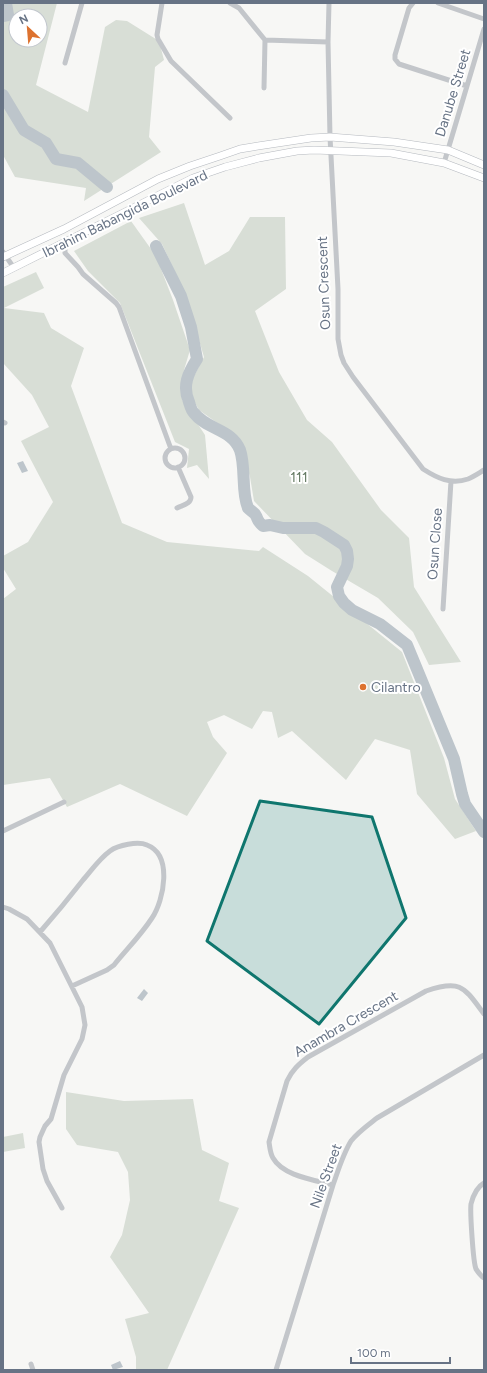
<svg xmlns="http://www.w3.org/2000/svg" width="487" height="1373" viewBox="0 0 487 1373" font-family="Figtree,sans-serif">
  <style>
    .green { fill: #d8ded6; fill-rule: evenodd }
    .water { fill: #bdc5cb }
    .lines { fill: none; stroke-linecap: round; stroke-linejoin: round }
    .river { stroke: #bdc5cb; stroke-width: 12 }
    .secondary-casing { stroke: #b5b9bf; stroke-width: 8 }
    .street { stroke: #c3c6ca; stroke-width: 5 }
    .secondary { stroke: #fff; stroke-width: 7 }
    .marked { fill: #0f766e; fill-opacity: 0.2; stroke: #0f766e; stroke-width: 3; stroke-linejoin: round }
    .poi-dot { fill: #dd722f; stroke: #fff; stroke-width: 1.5 }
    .labels { text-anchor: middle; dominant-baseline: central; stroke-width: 4; stroke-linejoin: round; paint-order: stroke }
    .street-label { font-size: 14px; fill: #677385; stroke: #fff }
    .park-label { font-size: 14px; fill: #677c66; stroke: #fff }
    .poi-label { font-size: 14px; fill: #677385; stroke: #fff; text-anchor: start }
  </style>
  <rect width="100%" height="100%" fill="#f7f7f5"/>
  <path class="green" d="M3,3H57L36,85L88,112L105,27L116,20L127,21L159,41L164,60L155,67L149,137L161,152L84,201L86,188L15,177L3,155ZM16,16H40V40H16Z
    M184,203L205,265L229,251L250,217H285L286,289L255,311L279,372L307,420L332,442L381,510L409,538L414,587L461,662L429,665L413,632L378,598L332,571L305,554L254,501L250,477L240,439L199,410L190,394L192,380L204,357L185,293L162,244L139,218Z
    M131,221L156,256L173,300L190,350L184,370L182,400L205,435L209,479L197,465L187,468L189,449L175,442L120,303L88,271L74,251Z
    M36,272L44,288L4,308L44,313L51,328L84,348L71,386L122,523L167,542L259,551L263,547L308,576L402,652L444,758L455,799L476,831L455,839L417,794L410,750L375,739L346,780L292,731L278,738L272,712L263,711L252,729L224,715L207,722L213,737L227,753L187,816L120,784L67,807L50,778L3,785V599L16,589L3,568V556L28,542L53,502L21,441L49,427L32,395L3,363V287Z
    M66,1092L124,1101L193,1099L202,1150L229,1163L219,1201L239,1208L167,1370H136V1357L125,1319L149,1313L110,1257L122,1235L130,1200L128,1172L118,1152L77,1145L66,1129Z
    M23,1133L25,1148L3,1152V1137Z"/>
  <path class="water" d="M23,461L28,471L22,473L17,463Z
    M144,989L148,993L142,1001L137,998Z
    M120,1361L123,1367L113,1370L111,1365Z"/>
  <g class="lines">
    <path class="river" d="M3,16L8,15L6,3
      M3,95L24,130L46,143L56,159L78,163L107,187
      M156,246L181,296L191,327L197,359C188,373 182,386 189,402C190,405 191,410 194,413C207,430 232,429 240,450C246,467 241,492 248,508C250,510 253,512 255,514C259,520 256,520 263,526L270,525L283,528H316L324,532L344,545L347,551L348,559L347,566L337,587L339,596L344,603L352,610L380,624L407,645L454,759L462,794L465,804L484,832"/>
    <defs>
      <path id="secondary" d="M3,257L64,229L158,179L190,166L220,156L240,149L258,146L311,138L330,137L394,142L448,150L484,165
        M3,273L193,178L225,167L259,158L297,151L314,150L391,153L444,163L484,178"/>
    </defs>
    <use href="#secondary" class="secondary-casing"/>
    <path class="street" d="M162,3L157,35L158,39L171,61L230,118
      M230,3L239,8L265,40L328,42
      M329,3L328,42L330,137L338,289V339L341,355L344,363L353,377L423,469C437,478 451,485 468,479C473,477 479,473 484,470
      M413,3L409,8L395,55V59L399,64L467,86
      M438,3L484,19
      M65,63L82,3
      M264,88L265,40
      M444,163L484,29
      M65,242V253L78,267L83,274L116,303L119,307L171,449
      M3,252L14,268
      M3,422L5,423
      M165 458a10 10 0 1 1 20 0a10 10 0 1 1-20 0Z
      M177,508C183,505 191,504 191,497L178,467
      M443,609L451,481
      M3,831L64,802
      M3,907L9,909L27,919L50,943L82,1007L85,1025L82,1039L64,1075L51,1119L45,1126L40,1137L39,1142L43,1169L47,1181L62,1208
      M40,932C55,915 69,898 83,880C91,871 99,859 110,851C118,845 138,841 147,845C173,855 164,900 152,918C141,935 126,950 114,965L107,970L72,986
      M484,1183C477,1187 473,1196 471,1204C470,1211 473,1262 476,1269C478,1272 481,1276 484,1278
      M333,1185C315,1180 283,1176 273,1158C270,1153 270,1148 269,1142L287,1081C292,1070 299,1064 308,1057L426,991C461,979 464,987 484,1014
      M31,1364L33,1370
      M276,1370L333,1185C338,1171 343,1154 351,1141C358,1132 368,1125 377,1118L484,1055"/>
    <use href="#secondary" class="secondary"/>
  </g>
  <path class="marked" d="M260,801L372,817L406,918L319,1024L207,941Z"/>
  <circle class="poi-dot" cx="363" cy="687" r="4"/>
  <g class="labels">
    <g class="street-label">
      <text transform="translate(453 93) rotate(-73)">Danube Street</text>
      <text transform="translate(125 214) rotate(-26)">Ibrahim Babangida Boulevard</text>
      <text transform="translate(324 283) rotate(-92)">Osun Crescent</text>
      <text transform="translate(435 544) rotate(-86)">Osun Close</text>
      <text transform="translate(346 1024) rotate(-30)">Anambra Crescent</text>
      <text transform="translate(326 1176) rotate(-70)">Nile Street</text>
    </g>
    <g class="park-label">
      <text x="299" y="477">111</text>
    </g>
    <g class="poi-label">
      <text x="371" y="687">Cilantro</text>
    </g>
  </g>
  <rect width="487" height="1373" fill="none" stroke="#677385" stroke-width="8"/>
  <g transform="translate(28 28) rotate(334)"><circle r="19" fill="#ffffff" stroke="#c2c7ce"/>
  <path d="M0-3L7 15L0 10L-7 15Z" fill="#dd722f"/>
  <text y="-6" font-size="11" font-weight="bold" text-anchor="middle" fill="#677385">N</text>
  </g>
  <path d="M351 1357v6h99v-6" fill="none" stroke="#677385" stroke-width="2"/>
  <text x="357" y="1357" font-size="12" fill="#677385" stroke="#ffffff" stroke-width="3" paint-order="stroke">100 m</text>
</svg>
